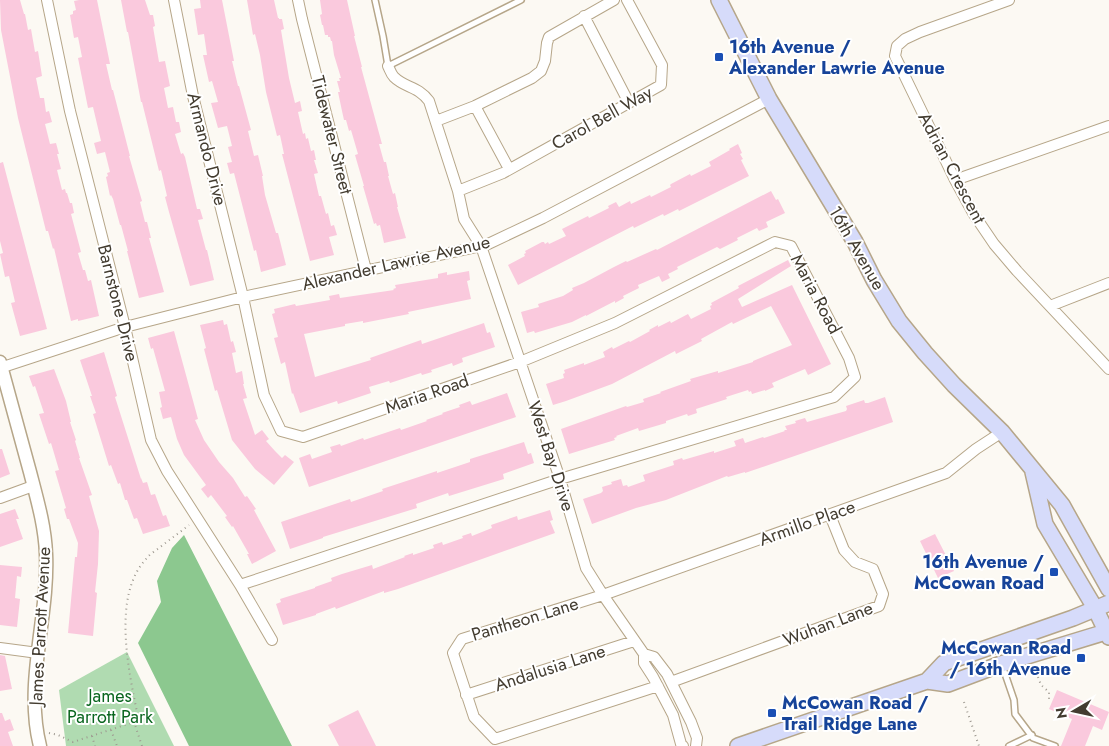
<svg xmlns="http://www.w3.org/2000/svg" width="1109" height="746" viewBox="0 0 1109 746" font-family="Jost,sans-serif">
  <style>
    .green { fill: #b0dbb1 }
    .forest { fill: #8cc88f }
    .building { fill: #fac9dd }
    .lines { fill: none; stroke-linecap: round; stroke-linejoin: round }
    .service-casing { stroke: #b6a689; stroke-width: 8 }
    .minor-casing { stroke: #b6a689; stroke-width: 12 }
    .tertiary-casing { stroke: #b6a689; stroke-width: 15 }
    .secondary-casing { stroke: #b6a689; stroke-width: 18 }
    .path { stroke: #9e9990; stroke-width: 2; stroke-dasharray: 1 4; stroke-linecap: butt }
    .service { stroke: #fff; stroke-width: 5 }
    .minor { stroke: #fff; stroke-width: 10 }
    .tertiary { stroke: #fff; stroke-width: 12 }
    .secondary { stroke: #d6dbfa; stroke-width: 15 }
    .transit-dot { fill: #1a4fb4; stroke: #fff; stroke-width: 2 }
    .labels { text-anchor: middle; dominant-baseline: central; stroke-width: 4; stroke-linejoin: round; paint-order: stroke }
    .transit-label { font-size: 18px; font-weight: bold; fill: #164399; stroke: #fff; text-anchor: start }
    .street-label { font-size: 18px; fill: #433c30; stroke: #fff }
    .park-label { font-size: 18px; fill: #0a661f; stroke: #fff }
  </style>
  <rect width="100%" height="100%" fill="#fcf9f3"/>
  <path class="green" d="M127,652L174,746H66L59,690Z"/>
  <path class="forest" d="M184,535L292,746H189L138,643L161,602L157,581L172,548Z"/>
  <path class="building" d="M0,0H20L24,14H25L28,30L31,29L35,52L38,51L42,76L36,78L40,98H44L46,112L49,111L52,122L45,124L50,144L56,143L59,154H57L61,169L57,170L62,190L65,189L66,193H67L70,203H72L74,213L71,214L81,252L78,253L83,270H85L88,281L91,280L99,316L78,321V319L71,321L54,248L53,249L48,231H46L18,118L1,30Z
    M79,0H97L110,64H106L112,90H113L130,156H129L142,201L140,202L145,222H147L151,238H149L164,292L139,298L127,251H128L121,225H120L113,199L111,195L110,196L106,177L108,176L107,173L110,172L105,152L97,154L94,143L101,141L93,107L88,108L78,58L82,57L78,37L74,38L70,15L73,14V11L76,10L74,1Z
    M121,0H145L150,15H153L155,26L153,27L159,62L165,61L170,86L164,88L168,108L173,107L176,122H179L181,132L175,134L181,154L183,153L185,157L197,209H200L203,219L198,220L206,250H207L214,280L190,286L169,212L165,197L167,196L161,170L159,171L142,102H141L128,32H127Z
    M200,0H222L234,61H232L238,86H239L251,130L248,131L254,156L258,155L263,176H262L265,195L276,233H278L286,265L261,272L256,250L254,251L234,173L230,174L227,163L232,162L228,147L232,146L227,126L218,128L211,103L218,102L212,81L209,82L203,55H207L204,34L198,35L194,9L201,8Z
    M247,0H274L278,18H279V19H282L284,29L281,30L289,78L295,103L300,101L302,111L298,112L303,134L305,133L306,139L308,138L311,151L314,150L316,160H314L318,173L314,174L319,196H321L326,214L328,213L331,226L334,225L337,235L329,237L334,255L310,261L282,154H284L280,135L277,136L266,92L260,55L255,34L253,35Z
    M320,0H347L355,36H354L362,67H361L382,144H379L384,162H386L389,176H388L393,194L395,193L398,207H397L406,238L384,243L380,225L377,226L376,223L374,224L363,186H364L355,155L358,154L351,130L349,131L346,120H344L342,111L338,92H340L337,81H340L339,78H341L334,55L332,41H331L330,37H328V35H325L323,25H322L320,15L322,14Z
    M738,144L742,153L740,154L743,159L741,160L749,176L679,211L678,209L664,216L663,214L634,228L633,226L518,285L508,265L525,256L524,254L526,253L525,251L542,242H544L545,244L548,242L549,244L566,236L562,229L588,216L589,218L609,208L608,206L616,202L619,207L630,201L631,204L650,195L651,197L671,187L670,185L671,184L690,174L691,176L711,166L709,162L730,150L729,149Z
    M3,162L47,329L20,336L11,303L15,302L9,276L5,277L0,254L3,253L0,241V163Z
    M771,191L776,200L778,199L785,213L766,222L768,227L759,231L757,228L737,238L738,240L720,249L717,247L677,267L678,269L668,274L670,278L662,282L659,276L638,285L639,288L623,296L624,298L615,303V301L586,316V315L572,322L535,333L534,331L527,333L521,312L539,307L538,304L563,296L573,290L572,288L584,283L614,267L626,261L627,262L656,249L657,250Z
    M788,260L791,266L738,299L742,307L792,285L831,364L808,375L805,369L772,383L774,387L765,391V390L752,394L751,391L749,392L748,390L726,397L727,399L696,409L697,413L688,416L687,414L666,421V423L639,431L638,428L616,436L617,437L614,438L615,440L569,454L561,429L626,406L627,407L644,402L643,399L661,393L660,392L691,381L690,379L718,371V373L753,362V361L792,345L771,306L733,324L732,322L701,339L702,341L676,354L675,351L612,384L566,401L553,405L546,384L564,378L563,374L565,373L564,370L584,363V365L605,357L603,352L612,347L613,349L629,341L630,342L650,331L649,330L658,325V327L670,321L671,323L688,314L691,319L711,309L710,306L712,305L711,303L739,288L738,286Z
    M469,271L470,280L467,281L471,299L408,312L409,314L363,323V321L345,324V326L304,334L315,377L371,360L370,358L421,340L422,344L484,323L487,333L490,332L495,347L462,358L463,362L453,366L452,363L431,370L432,372L422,375L421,373L390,383L389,381L369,387L371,393L338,404L337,401L300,413L293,393L292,394L285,362L281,364L274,338L278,337L272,314L275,313L274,309L295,304L296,306L330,300L329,296L339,294L340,298L394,290L393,289L396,288L395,285L438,278V274L447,272V275Z
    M223,320L224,325L227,324L231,342L233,341L236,352L232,353L236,373L242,371L244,384H243L247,398L243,399L255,435L262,430L269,439L266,441L275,451L282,458L285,455L294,462L274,485L255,469L232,440L217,390L215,391L204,349L206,348L200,325Z
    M174,331L198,419L195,420L204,440L219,462L233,478L245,497L247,496L256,509L254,510L276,551L252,564L247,554H249L233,526L232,527L225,517L227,516L211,495L208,498L201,489L206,485L184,455L177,439L171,417L163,419L160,408L162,407L159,392L165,391L153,348L151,349L148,338Z
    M104,352L117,396L115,397L141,479V478L143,483L147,482L151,495L155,494L163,516L166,515L170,526L143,534L137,518L134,519L127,500H125L120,483L118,484L111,465L109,466L93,414L96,413L90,396H92L80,360Z
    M54,369L66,401L71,422H70L76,440L75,441L80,458H79L92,495L89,496L99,531L98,564L95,592L97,593L93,636L68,633L75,557H77L78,543L69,519H67L64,509L66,508L55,471L59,470L51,443L49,444L39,414L44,413L35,386L33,387L29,376Z
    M507,393L516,417L309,487L299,458L310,454L312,459L332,452L330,447L340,444L341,446L363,438L364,440L400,428L401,430L427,421L426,420L443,414L442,413L460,407L459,405L470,401L472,405Z
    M885,397L893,422L745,473V472L728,477L727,476L666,500L636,508L592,524L583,499L601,493L603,491L602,487L612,484L611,482L621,479L623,486L627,485L628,487L645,481L643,475L674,465L673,461L682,458L683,460L714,451V453L736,446L734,441L743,438L745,443L763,437L764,438L785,431L784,430H787L785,426L796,423L795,421L805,418L807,422L846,411L847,409L846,406L864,400L865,403H868Z
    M524,442L528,454L531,453L534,463L503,474L504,479L449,496L448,493L416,504L417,508L323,537V538L290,549L281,522L350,499L351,502L383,491L382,489L437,471V473L470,462V459Z
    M0,449H2L10,474L0,478Z
    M15,509L19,519H16L23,539L0,547V514Z
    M550,510L553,520L550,521L555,533L398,589L384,593V591L336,609L335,607L316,614V615L283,625L276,604L281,602L280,599L315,588V587L332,581L331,578L342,574L372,565L373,569L405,557L404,556L413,553V555L434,548L433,545L442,542L443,545L463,538L462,536L471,533L472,536L492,528L491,525L517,516L518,520Z
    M935,534L954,571L938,578L920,541Z
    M0,565L22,567L21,577L17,576L15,598L20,599L17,627L0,625Z
    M0,655L5,656L12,689L0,691Z
    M1057,690L1109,712L1102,730L1093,726L1085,746H1061L1072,719L1049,709Z
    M358,710L376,746H339L328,725Z
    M0,713H2L5,721L10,719L14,730L8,732L13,746H0Z"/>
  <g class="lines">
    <defs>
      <path id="service" d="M375,0L383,36L388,66L521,0
        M1002,665L1014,700L1015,714L1033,738L1055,746
        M1009,746L1032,735"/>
      <path id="minor" d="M47,0L70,111L125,327L151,440L167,471L240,585L272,640
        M174,0L193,96L243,297L264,395L281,431L303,437L520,362L615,323L775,242L791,246L849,358L855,377L834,397L560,479L240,585
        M298,0L302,19L366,270
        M1009,0L920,32L905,39L897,46L895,56L955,180L973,213L994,244L1017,271L1109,369
        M584,16L629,103
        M388,66C390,70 391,74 394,77C405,88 418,86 429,101L458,191L464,219L481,246L560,479L586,568L603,595L644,654L654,657L667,674L691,722L697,738L696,746
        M475,106L509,169
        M436,121L475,106L532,78L541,71L545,61L547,43L549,37L614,0
        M955,180L1109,126
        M458,191L503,173L661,85L662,65L627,0
        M1050,306L1109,283
        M0,368L125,327L243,297L486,245L543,218L769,99
        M0,498L33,486
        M0,648L38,653
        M644,654V663L653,677L673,715L681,744L683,746
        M671,682L879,606L883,594L873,569L855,562L844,550L830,515
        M658,686L495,739L474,717L453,653L462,639L603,595L946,473L976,449L1002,432
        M466,695L634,641"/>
      <path id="tertiary" d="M0,362C10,399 20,435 30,472C37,499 45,526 46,554C49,617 24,683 40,746"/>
      <path id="secondary" d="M719,0L769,99L855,242L874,280L899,321L925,353L954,385L1002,432L1062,505L1109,589
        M1033,472L1045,524L1095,608L1109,637
        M927,681L948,684L1001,664L1109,631
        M738,746L927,681L944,663L1073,618L1109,603"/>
    </defs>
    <use href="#service" class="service-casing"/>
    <use href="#minor" class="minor-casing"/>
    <use href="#tertiary" class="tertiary-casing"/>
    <use href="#secondary" class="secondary-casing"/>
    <path class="path" d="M1038,677L1041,685L1049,692V700
      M964,702L979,746
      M111,730L117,746
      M49,733L58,735L73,742L134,722
      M92,736L95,746
      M142,746L134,722L138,717C129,672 111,595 147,558C150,554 155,551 159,548C169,540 179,533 189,525"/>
    <use href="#service" class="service"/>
    <use href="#minor" class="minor"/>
    <use href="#tertiary" class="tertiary"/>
    <use href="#secondary" class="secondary"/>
  </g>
  <g class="transit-dot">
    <rect x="714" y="52" width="10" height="10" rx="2.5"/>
    <rect x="1049" y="567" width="10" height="10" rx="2.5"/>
    <rect x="1076" y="653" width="10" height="10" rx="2.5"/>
    <rect x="767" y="708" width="10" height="10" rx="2.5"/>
  </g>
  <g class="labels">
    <g class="transit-label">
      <text x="729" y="47">16th Avenue /<tspan x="729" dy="21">Alexander Lawrie Avenue</tspan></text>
      <text x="1044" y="562" text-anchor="end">16th Avenue /<tspan x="1044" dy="21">McCowan Road</tspan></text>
      <text x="1071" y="648" text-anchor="end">McCowan Road<tspan x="1071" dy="21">/ 16th Avenue</tspan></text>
      <text x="782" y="703">McCowan Road /<tspan x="782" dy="21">Trail Ridge Lane</tspan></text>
    </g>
    <g class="street-label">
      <text transform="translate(602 118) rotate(-29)">Carol Bell Way</text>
      <text transform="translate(332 135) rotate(76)">Tidewater Street</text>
      <text transform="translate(207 149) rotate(76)">Armando Drive</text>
      <text transform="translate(952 168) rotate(62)">Adrian Crescent</text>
      <text transform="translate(857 248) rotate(60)">16th Avenue</text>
      <text transform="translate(396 263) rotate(-13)">Alexander Lawrie Avenue</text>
      <text transform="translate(816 294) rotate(62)">Maria Road</text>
      <text transform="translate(118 303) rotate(76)">Barnstone Drive</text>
      <text transform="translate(427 394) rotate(-19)">Maria Road</text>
      <text transform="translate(551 456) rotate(72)">West Bay Drive</text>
      <text transform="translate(807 523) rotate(-20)">Armillo Place</text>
      <text transform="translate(525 619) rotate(-17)">Pantheon Lane</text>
      <text transform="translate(828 624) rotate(-21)">Wuhan Lane</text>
      <text transform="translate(40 626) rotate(-87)">James Parrott Avenue</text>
      <text transform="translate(550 668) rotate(-18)">Andalusia Lane</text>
    </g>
    <g class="park-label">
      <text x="110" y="696">James<tspan x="110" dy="21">Parrott Park</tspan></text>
    </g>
  </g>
  <g transform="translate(1074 711) rotate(261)" stroke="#ffffff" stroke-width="4" paint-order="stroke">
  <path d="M0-4L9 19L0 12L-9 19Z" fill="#433c30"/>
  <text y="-8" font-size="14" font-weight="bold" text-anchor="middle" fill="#433c30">N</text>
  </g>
</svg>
